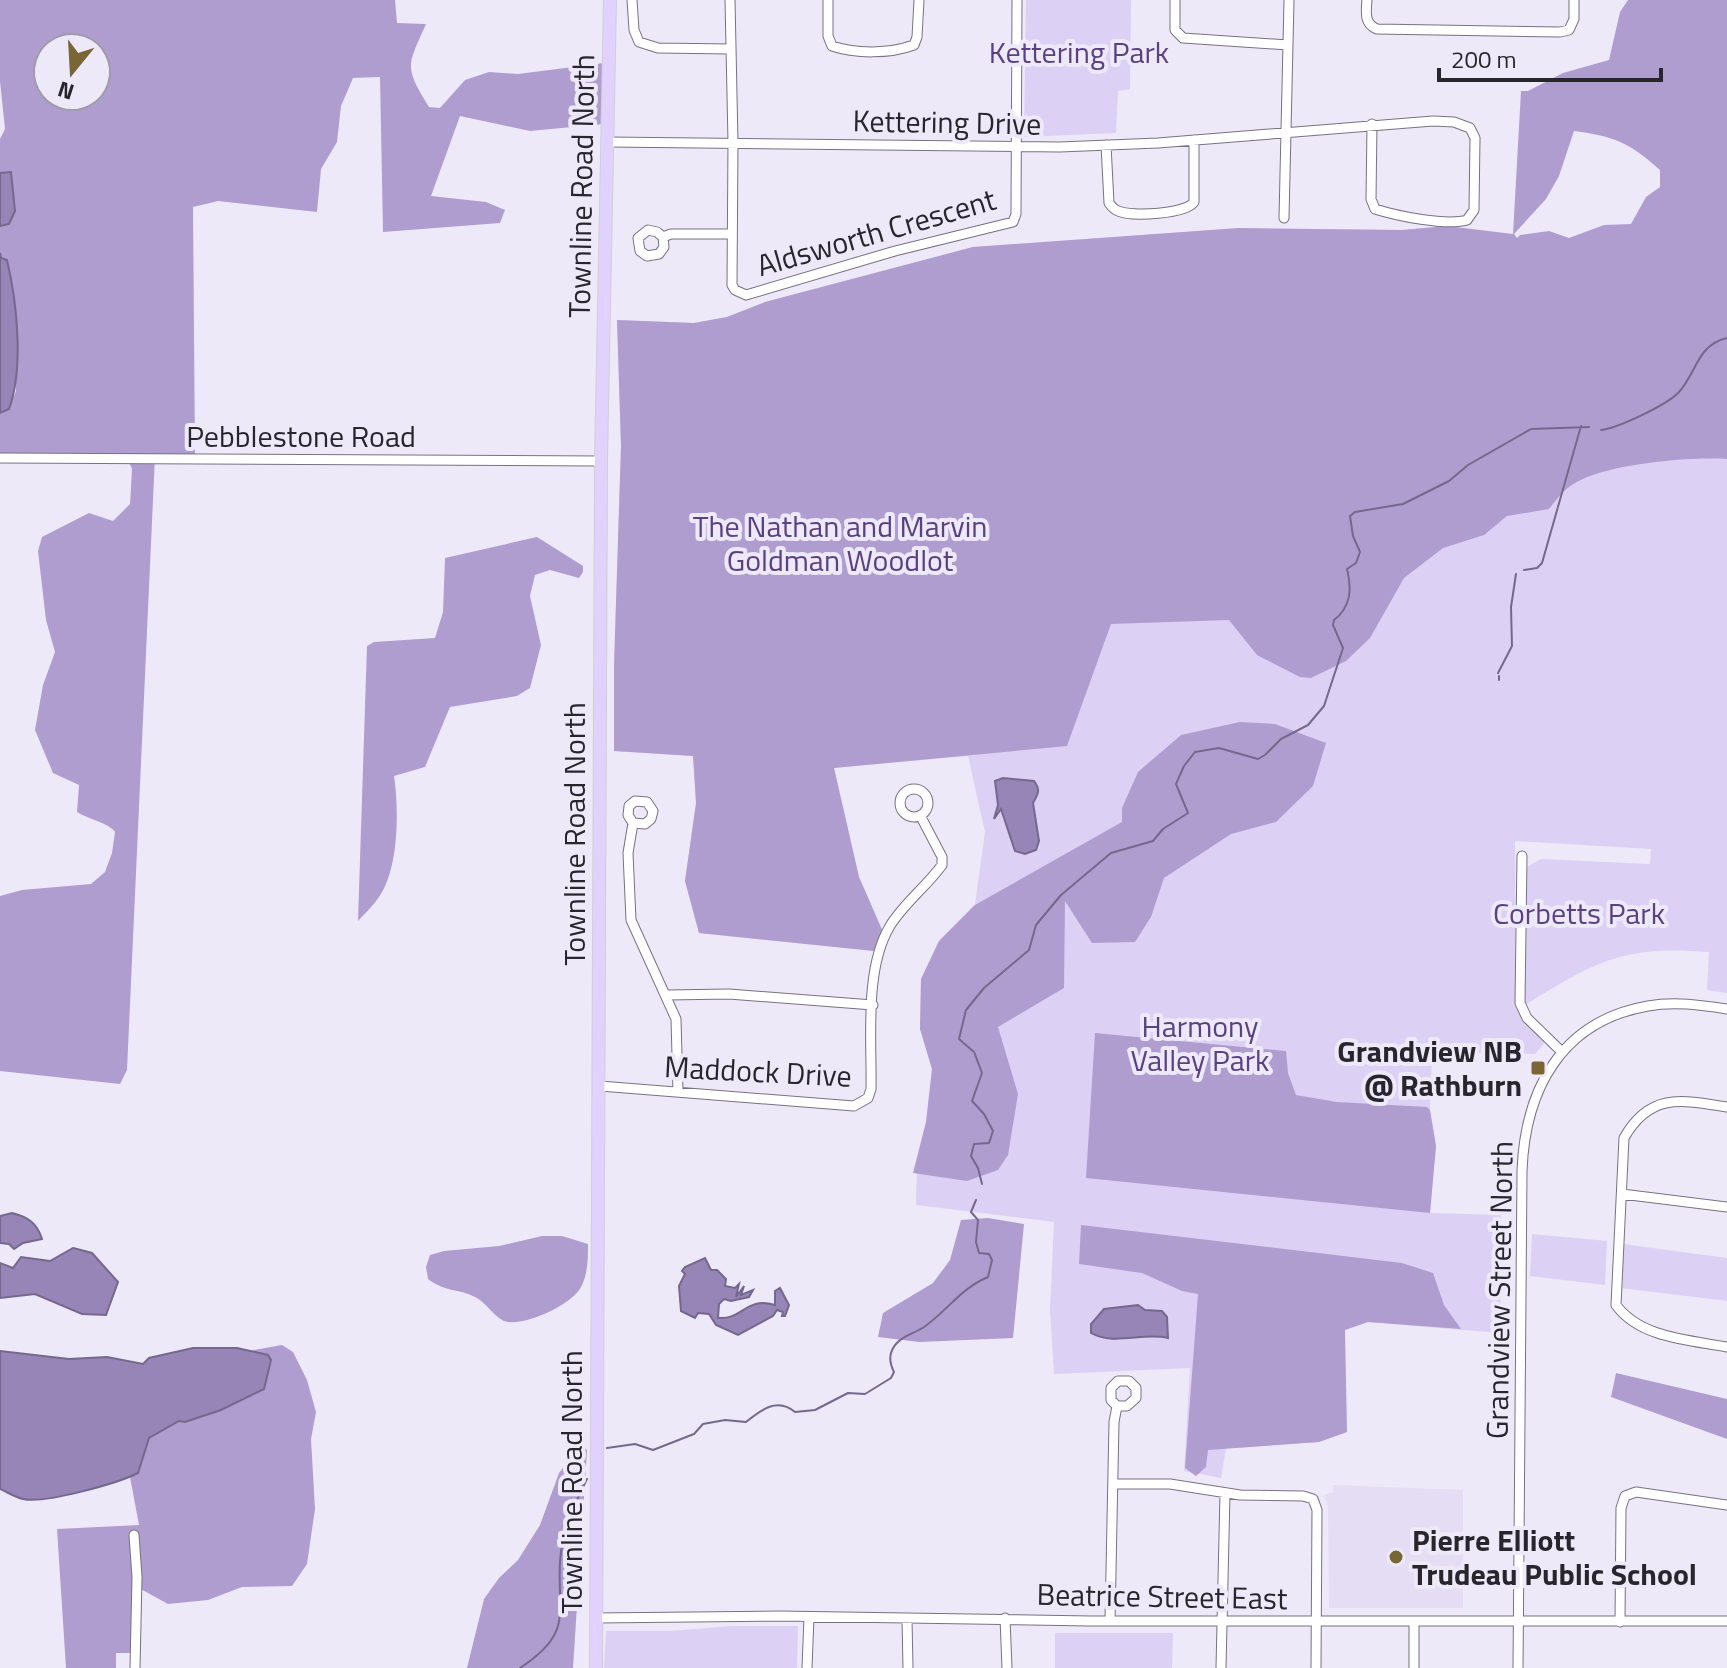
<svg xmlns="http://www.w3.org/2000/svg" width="1727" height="1668" viewBox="0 0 1727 1668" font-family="'Titillium Web',sans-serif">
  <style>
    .built { fill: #e4ddf4 }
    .green { fill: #dcd0f4 }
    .forest { fill: #af9dd0; fill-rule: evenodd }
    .water { fill: #9685b6; stroke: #75688d; stroke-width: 2 }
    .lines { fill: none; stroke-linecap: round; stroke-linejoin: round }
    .stream { stroke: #75688d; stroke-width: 2 }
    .minor-casing { stroke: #777281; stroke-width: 11 }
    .major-casing { stroke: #d0cfd1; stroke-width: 14 }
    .minor { stroke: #fff; stroke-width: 9 }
    .major { stroke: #e1d1fe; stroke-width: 12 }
    .poi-dot { fill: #786634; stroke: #eee9f9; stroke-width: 3 }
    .labels { text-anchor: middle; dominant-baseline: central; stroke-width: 8; stroke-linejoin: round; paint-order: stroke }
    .park-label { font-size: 30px; fill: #5a4181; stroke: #eee9f9 }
    .street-label { font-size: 30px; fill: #28262c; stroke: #eee9f9 }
    .poi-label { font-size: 30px; font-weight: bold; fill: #28262c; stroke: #eee9f9; text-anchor: end }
  </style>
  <rect width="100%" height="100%" fill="#eee9f9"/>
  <path class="built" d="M1333,1485L1463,1490V1608H1329L1328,1506L1324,1495L1333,1492Z"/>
  <path class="green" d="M1026,0H1131L1130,89L1118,91L1116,133L1024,137Z
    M1447,226L1534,265L1711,458L1727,459V993L1707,990L1709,952C1624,945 1596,961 1525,1005L1527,867L1541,859L1650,864L1651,849L1515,841L1516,1005L1525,1023L1545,1042L1535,1054L1432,1052L1430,1110L1436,1146L1430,1213L1501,1215V1225L1509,1226V1274H1501L1500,1333L1368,1322L1345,1330L1343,1337L1347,1432L1319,1442L1226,1448L1221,1478L1184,1471L1190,1368L1054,1374L1050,1310L1054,1222L916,1205L917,1159L926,1122L932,1069L920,1029L921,979L939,941L975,904L985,832L968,756L834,768L859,877L883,932L874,951L699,933L685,881L696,803L693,756L614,751V666L621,446L617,320L694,323L727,317L765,302L973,247L1239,228L1402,230Z
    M1532,1234L1607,1241L1605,1285L1530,1276Z
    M1623,1244L1727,1258V1301L1620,1288Z
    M731,1626H798L797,1668H604L606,1631H671Z
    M1055,1633H1173L1172,1668H1055Z"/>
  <path class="forest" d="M0,0H395L397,23L426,24C407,67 404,66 429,107L440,108L465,80L489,72L518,74L604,63V124L530,131L460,116L431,196L486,202L505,210L500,223L383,232L380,77L353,78L341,106L337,142L321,169L317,212L218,201L193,207L195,455L155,456L127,1070L120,1084L0,1071V896L22,890L91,884L105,872L112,853L115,832C109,823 88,819 77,812L79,785L53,773L35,730L43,685L55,652L46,620L38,551L42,537L89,513L113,521L130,504L132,469L127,457L0,460V413L9,409L16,391V330L12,280L0,257V226L9,224L11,173H0V139L5,129L0,81ZM48,48H96V96H48Z
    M1628,0H1727V459C1691,456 1605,464 1575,483C1564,489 1557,499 1549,509L1507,516L1484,535L1443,548L1404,578L1370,638L1346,661L1311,678L1300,677L1257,655L1229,620L1111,624L1067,746L834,768L859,877L883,932L874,951L699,933L685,881L696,803L693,756L614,751V666L621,446L617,320L694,323L727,317L765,302L973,247L1239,228L1402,230L1447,226L1513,234L1521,91H1528L1563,73L1609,60L1620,12ZM1574,131C1614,136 1630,143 1660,170V187L1646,197L1631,224L1604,225L1569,238L1549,231L1520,235L1517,238L1514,234L1546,199L1559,176Z
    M537,537L583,566V572L579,578L550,570L535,575L530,596L541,645L530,688L517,696L450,707L425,767L394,776C399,809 399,869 379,897C373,906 365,913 358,921L367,646L374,642L435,638L443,612L445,558Z
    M1240,722L1275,724L1326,743L1313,786L1276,822L1231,834L1164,878L1151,917L1135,942L1092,943L1065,901L1064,988L998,1027L1018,1094L1008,1155L998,1170L967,1181L913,1173L926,1122L932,1069L920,1029L921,979L939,941L975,905L1122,822V808L1138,772L1181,735Z
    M1095,1033L1286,1051L1288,1073L1296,1095L1337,1102L1427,1107L1430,1110L1436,1146L1430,1213L1086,1178Z
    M988,1218L1024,1224L1013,1338L919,1342L878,1337L883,1313L933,1283L950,1260L961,1220Z
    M1081,1225L1402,1263L1433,1273L1444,1305L1461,1329L1368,1322L1345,1330L1347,1432L1319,1442L1208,1450L1206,1467L1196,1476L1185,1468L1198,1294L1182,1291L1142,1273L1079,1264Z
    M542,1236H562L588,1244C588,1258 588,1274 581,1287C573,1304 523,1328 504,1321C493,1316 486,1302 475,1297C458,1288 447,1293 428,1279L426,1267L430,1255L444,1251L499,1246Z
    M282,1345L293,1352L307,1380L316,1412L311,1439L315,1509L307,1564L292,1586L242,1587L208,1600L168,1604L137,1587L133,1653H116V1668H66L57,1529L139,1525L130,1477L138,1472L149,1438L179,1421L267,1355L249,1351Z
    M1616,1373L1727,1399V1439L1611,1397Z
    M585,1446L587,1451L573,1668H467L484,1599L499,1578L518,1560L540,1525L559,1473L578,1449Z"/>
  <path class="water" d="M11,172L15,211L9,224L0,226V173Z
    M0,253L1,258L7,260C17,302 24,368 9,409L0,413Z
    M1003,778L1034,781C1041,790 1038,794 1033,803L1039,841L1036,850L1025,854L1015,851L1001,809L994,819L998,805L995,781Z
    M12,1213C28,1217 37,1223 42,1239L23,1243L14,1249L9,1244L0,1243V1216Z
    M73,1248L92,1253L118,1282L106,1315L82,1314L35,1294L0,1298V1263L13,1268L21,1257L50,1261Z
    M705,1258L711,1270H717L726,1279L725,1286L735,1288L739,1284L736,1297L744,1286L741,1295L753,1290L749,1297L731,1301L724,1299L719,1304L718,1318C743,1320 746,1296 775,1305V1291L780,1288L789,1305L785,1316H782L783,1312L777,1310L773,1316L738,1335L716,1325L709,1314L698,1313L695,1318L681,1311L679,1286L685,1274L682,1271L685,1267Z
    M1138,1305L1145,1310L1162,1311L1167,1317L1168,1338C1143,1332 1114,1346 1091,1333V1324L1104,1309Z
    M193,1348H237L268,1355L271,1360L264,1389L221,1410L185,1422L179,1421L149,1438L138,1473C118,1483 45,1504 23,1499C15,1497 7,1492 0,1489V1351L69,1359L107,1357L143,1364L149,1358Z"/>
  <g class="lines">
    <path class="stream" d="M1601,430C1618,428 1667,405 1679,392C1697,372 1697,345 1727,338
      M1524,570L1537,568L1542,563L1581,426
      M1498,673L1512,646L1511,607L1516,574
      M1499,676V680
      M982,1184L978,1168L971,1156L974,1144L989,1143L993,1131L984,1114L972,1101L982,1073L974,1052L959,1039L966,1010L984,988L1029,950L1036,925L1061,895L1111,853L1153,841L1163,829L1188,813L1176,784L1184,766L1195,752L1219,748L1258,759L1265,755L1281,739L1308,725L1324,706L1343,648L1333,625L1334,620C1351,607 1352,589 1347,569L1356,563L1360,552L1353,536L1350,516L1355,512L1403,504L1449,481L1468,465L1531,429L1589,427
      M607,1448L635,1444L653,1450L694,1434L703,1424L725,1420L746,1422C761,1410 777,1397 795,1412L815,1410L848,1393L865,1394L891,1378L894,1372C891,1366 889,1360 891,1353C896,1337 912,1335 924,1327C948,1310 960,1289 988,1277L992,1260L989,1254L979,1253L976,1242L978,1220L971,1212L976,1200
      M520,1668C574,1633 557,1613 560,1561C562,1532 574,1504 587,1479"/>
    <defs>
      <path id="minor" d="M632,0L634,30L639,42L658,48L730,49
        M730,0L733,142L732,285L735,290L746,295L895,251L1013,222L1016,214L1017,0
        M828,0V36L832,46C856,54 889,54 914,45L917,37L919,0
        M1175,0V30L1183,38L1288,45
        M1367,0C1366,12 1364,24 1377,29L1560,32L1569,30L1574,19V0
        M609,142L1060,147L1158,143L1433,121L1454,122L1470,128L1475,138L1474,210L1467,220C1446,226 1397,216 1375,209L1371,199L1372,124
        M1106,145L1109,203C1112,207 1113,209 1118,211C1132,217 1186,214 1194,202V140
        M1284,218L1289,0
        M663,237L664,247L659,254L647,256L640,251L638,238L648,230L657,232L663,237L671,234H731
        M0,458L601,461
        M900 803a14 14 0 1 1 28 0a14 14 0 1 1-28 0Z
        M633,823L628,815L629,806L635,801L647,802L653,811L651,819L645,824L633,823L628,853L631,920L676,1019L678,1092
        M1522,856L1520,1003L1527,1018L1562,1052
        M667,995L729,994L873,1005
        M600,1086L854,1106L868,1098L871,1089C872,1040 864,969 890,926C904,903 926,887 942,865V857L921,817
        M1727,1107C1682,1100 1650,1092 1624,1138L1616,1305C1640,1338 1689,1340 1727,1347
        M1622,1194L1727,1207
        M1113,1484H1170L1240,1495L1303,1496L1313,1499L1317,1510L1316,1668
        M134,1535L137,1577L135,1668
        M596,1618L779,1616L1090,1621H1727
        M1005,1618L1007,1668
        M907,1619L908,1668
        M1110,1621L1114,1422L1117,1406H1127L1136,1398V1388L1129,1381H1118L1111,1388V1400L1117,1406
        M1620,1622L1621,1508L1625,1496L1636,1492L1727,1505
        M807,1668L809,1617
        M1221,1668L1225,1493
        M1414,1668V1621
        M1518,1668L1522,1171C1525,1090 1561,1021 1648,1006C1674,1001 1701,1005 1727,1009"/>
      <path id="major" d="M596,1668L601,461L610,0"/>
    </defs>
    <use href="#minor" class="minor-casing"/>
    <use href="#major" class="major-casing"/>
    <use href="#minor" class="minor"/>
    <use href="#major" class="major"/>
  </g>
  <g class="poi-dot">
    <rect x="1530" y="1060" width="16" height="16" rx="4"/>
    <circle cx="1396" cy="1557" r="8"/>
  </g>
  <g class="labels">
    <g class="park-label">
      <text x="1079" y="52">Kettering Park</text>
      <text x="840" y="526">The Nathan and Marvin<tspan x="840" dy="34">Goldman Woodlot</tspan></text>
      <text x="1579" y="913">Corbetts Park</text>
      <text x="1200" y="1026">Harmony<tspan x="1200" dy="34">Valley Park</tspan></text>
    </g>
    <g class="street-label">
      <text transform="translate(947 122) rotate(1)">Kettering Drive</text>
      <text transform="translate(581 186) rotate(-89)">Townline Road North</text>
      <text transform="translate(876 232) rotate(-16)">Aldsworth Crescent</text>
      <text x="301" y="436">Pebblestone Road</text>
      <text transform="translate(574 834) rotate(-90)">Townline Road North</text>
      <text transform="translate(758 1071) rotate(3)">Maddock Drive</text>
      <text transform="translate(1499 1290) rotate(-89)">Grandview Street North</text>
      <text transform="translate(571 1482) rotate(-90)">Townline Road North</text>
      <text transform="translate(1162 1596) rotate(1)">Beatrice Street East</text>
    </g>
    <g class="poi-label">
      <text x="1522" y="1051">Grandview NB<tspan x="1522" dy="34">@ Rathburn</tspan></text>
      <text x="1412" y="1540" text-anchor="start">Pierre Elliott<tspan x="1412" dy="34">Trudeau Public School</tspan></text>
    </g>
  </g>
  <g transform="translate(72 72) rotate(198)"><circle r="38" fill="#eee9f9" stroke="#9f9ba7" stroke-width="2"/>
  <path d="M0-6L14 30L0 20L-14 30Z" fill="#786634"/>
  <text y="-12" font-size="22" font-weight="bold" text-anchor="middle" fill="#28262c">N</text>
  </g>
  <path d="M1439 68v12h222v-12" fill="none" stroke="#28262c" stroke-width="4"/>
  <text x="1451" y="68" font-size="24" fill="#28262c" stroke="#eee9f9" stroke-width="6" paint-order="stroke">200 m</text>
</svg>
